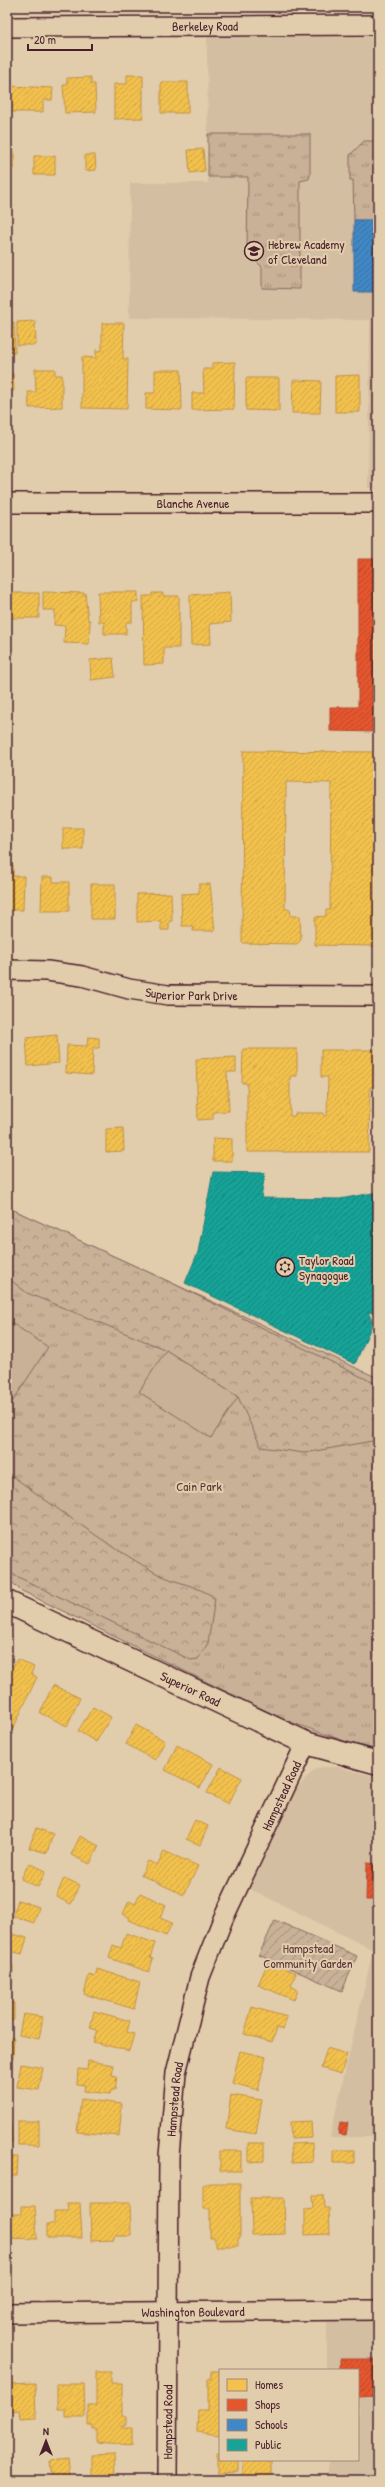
<svg xmlns="http://www.w3.org/2000/svg" width="385" height="2487" viewBox="0 0 385 2487" font-family="'Patrick Hand',sans-serif">
  <style>
    .built { fill: #d4bea1 }
    .grass { fill: url(#grass-tufts); stroke: #896861 }
    .forest { fill: url(#forest-crowns); stroke: #896861 }
    .garden { fill: url(#garden-furrows); stroke: #896861 }
    .pitch { fill: #c8b197; stroke: #896861 }
    .homes { fill: url(#homes-hatch); stroke: #c09044 }
    .shops { fill: url(#shops-hatch); stroke: #b6462d }
    .schools { fill: url(#schools-hatch); stroke: #426897 }
    .public { fill: url(#public-hatch); stroke: #267b77 }
    .lines { fill: none; stroke-linecap: round; stroke-linejoin: round }
    .street-casing { stroke: #4a1f2b; stroke-width: 22 }
    .secondary-casing { stroke: #4a1f2b; stroke-width: 25 }
    .street { stroke: #e1cdac; stroke-width: 19 }
    .secondary { stroke: #e1cdac; stroke-width: 22 }
    .labels { text-anchor: middle; dominant-baseline: central; stroke-width: 4; stroke-linejoin: round; paint-order: stroke }
    .street-label { font-size: 13px; fill: #4a1f2b; stroke: #e1cdac }
    .poi-label { font-size: 13px; fill: #4a1f2b; stroke: #e1cdac; text-anchor: start }
    .park-label { font-size: 13px; fill: #5d353b; stroke: #e1cdac }
  </style>
  <defs>
    <pattern id="grass-tufts" width="24" height="20" patternUnits="userSpaceOnUse"><rect width="24" height="20" fill="#c8b197"/><path d="M3 7l-1-3M5 7V3M7 7l1-3M15 17l-1-3M17 17v-4M19 17l1-3" fill="none" stroke="#a48f7b"/></pattern>
    <pattern id="forest-crowns" width="20" height="18" patternUnits="userSpaceOnUse"><rect width="20" height="18" fill="#c8b197"/><path d="M2 6a3 3 0 1 1 6 0M12 15a3 3 0 1 1 6 0" fill="none" stroke="#a48f7b"/></pattern>
    <pattern id="garden-furrows" width="10" height="10" patternUnits="userSpaceOnUse"><rect width="10" height="10" fill="#c8b197"/><path d="M-1 1l2-2M0 10L10 0M9 11l2-2" fill="none" stroke="#a48f7b"/></pattern>
    <pattern id="homes-hatch" width="6" height="6" patternUnits="userSpaceOnUse"><rect width="6" height="6" fill="#f2c14e"/><path d="M-1 1l2-2M0 6l6-6M5 7l2-2" fill="none" stroke="#d1a544"/></pattern>
    <pattern id="shops-hatch" width="6" height="6" patternUnits="userSpaceOnUse"><rect width="6" height="6" fill="#e4572e"/><path d="M-1 1l2-2M0 6l6-6M5 7l2-2" fill="none" stroke="#bb4727"/></pattern>
    <pattern id="schools-hatch" width="6" height="6" patternUnits="userSpaceOnUse"><rect width="6" height="6" fill="#3f88c5"/><path d="M-1 1l2-2M0 6l6-6M5 7l2-2" fill="none" stroke="#376fa0"/></pattern>
    <pattern id="public-hatch" width="6" height="6" patternUnits="userSpaceOnUse"><rect width="6" height="6" fill="#17a398"/><path d="M-1 1l2-2M0 6l6-6M5 7l2-2" fill="none" stroke="#17847c"/></pattern>
  </defs>
  <rect width="100%" height="100%" fill="#e1cdac"/>
  <filter id="ink" filterUnits="userSpaceOnUse"><feTurbulence type="fractalNoise" baseFrequency=".025" numOctaves="2"/><feDisplacementMap in="SourceGraphic" scale="8" xChannelSelector="R" yChannelSelector="G"/><feConvolveMatrix kernelMatrix="1 2 1 2 8 2 1 2 1" color-interpolation-filters="sRGB"/></filter>
  <g filter="url(#ink)">
    <path class="built" d="M207,37H378V488H368L370,320L129,318L130,183H208Z
      M321,1767H338L378,1777V2137H330L373,1950L250,1889L295,1790L314,1770Z
      M327,2320L378,2321V2480H328V2460H358V2370H327Z"/>
    <path class="grass" d="M208,134H310V175L309,179L300,181V289L262,288V267L247,252L248,177H208Z
      M364,141H378V220H354L353,180H350V155Z
      M7,1207L378,1378V1750L350,1743L282,1719L20,1590L7,1577Z"/>
    <path class="forest" d="M7,1207L170,1282L378,1385V1440L304,1453L261,1447L238,1397L164,1349L27,1293L7,1277Z
      M7,1472C56,1508 104,1543 156,1573C175,1583 197,1585 215,1598L208,1643L198,1659L191,1660L14,1575L7,1569Z"/>
    <path class="garden" d="M275,1920L357,1956L342,1991L259,1955Z"/>
    <path class="pitch" d="M7,1320L48,1347L7,1410Z
      M166,1350L238,1397L211,1438L139,1392Z"/>
    <path class="homes" d="M127,75H143V118L114,119V84H127Z
      M91,77V84H95L96,112L65,113L63,85H67V78Z
      M161,82H188V113H161Z
      M12,86L53,88L52,100H43V112H12Z
      M203,149L205,171L190,173L188,150Z
      M7,151H14V168H7Z
      M85,155H95L96,170L85,171Z
      M34,156H55V175H34Z
      M35,321L36,345H17V322Z
      M14,322L15,353H7V323Z
      M102,323H124L123,359H128L127,409L82,408V357L96,358V350L102,351Z
      M235,362L234,409L192,410V393H204L203,369H212V363Z
      M35,369H55V375H62V407L29,408L28,392H36Z
      M155,370H181L182,410L146,409V393H155Z
      M7,373L13,374L14,391H8L7,406Z
      M360,375V412H335V376Z
      M246,378H279V411L246,410Z
      M293,380L321,381L320,413H292Z
      M43,592L85,593L88,620H90L89,644L64,643L65,626L54,625L55,610H43Z
      M98,592H138V602H132V622H126V634H104V622H99Z
      M230,592L231,622L210,624L211,644L191,645L190,595Z
      M7,593H39V618H7Z
      M152,593H163V596H179V648H164V664L144,665L143,596H152Z
      M113,658L115,677L91,680L90,660Z
      M243,751L376,752L374,946L315,945V917L326,916V910H330L331,783L286,782L285,909H290L291,916H300L301,940L297,944L242,943Z
      M63,828H83V849H63Z
      M7,865H13V876H24L23,910H7Z
      M42,877H53V882H69V911H41Z
      M91,884H115V919H91Z
      M199,884H210L215,931H193V926H182L181,894L199,893Z
      M171,893L172,921H169V930H161V921L137,922V894Z
      M57,1035L59,1063L28,1066L26,1038Z
      M88,1037L99,1038V1048H93L92,1075L66,1073L67,1045L87,1046Z
      M243,1049H297V1076H290V1116H295V1113H324V1116H327L328,1077H321V1050H377V1087H370L369,1152H247V1083H242Z
      M236,1057V1072H227L229,1111L213,1112V1119L198,1120L196,1059Z
      M123,1128L124,1151L106,1152V1129Z
      M213,1138L232,1139V1161H213Z
      M17,1659L34,1667L31,1674L37,1677L13,1729L7,1726V1667L8,1664L13,1666Z
      M53,1685L80,1698L67,1726L40,1713Z
      M93,1707L111,1717L96,1742L78,1731Z
      M136,1725L165,1741L155,1760L126,1744Z
      M177,1745L213,1764L200,1788L165,1770Z
      M221,1767L242,1778L228,1804L207,1793Z
      M195,1820L208,1826L200,1845L186,1839Z
      M36,1828L53,1834L47,1853L29,1848Z
      M80,1836L99,1846L90,1864L71,1855Z
      M164,1851L198,1866L184,1895L141,1875L148,1861L158,1865Z
      M29,1863L46,1871L38,1887L21,1879Z
      M64,1878L80,1885L71,1904L56,1897Z
      M140,1893L166,1905L160,1918L172,1923L166,1936L129,1920L130,1918L123,1914L129,1901L135,1904Z
      M18,1900L39,1907L34,1923L13,1916Z
      M9,1933L27,1938L22,1954L7,1950Z
      M126,1933L155,1943L150,1958L153,1959L149,1972L109,1958L113,1945L121,1948Z
      M268,1962L296,1973L291,1986L298,1990L294,2000L258,1985Z
      M7,1966H13L12,1986H7Z
      M97,1969L140,1982L134,2009L84,1994L89,1975L95,1977Z
      M7,2002L14,2003V2020H7Z
      M252,2007L287,2017L283,2030L277,2028L272,2042L244,2034Z
      M94,2011L130,2021L127,2032L134,2034L129,2051L93,2042L97,2030L90,2028Z
      M23,2014L43,2017L39,2039L19,2035Z
      M7,2038H14L13,2059H7Z
      M327,2048L347,2054L341,2074L321,2068Z
      M240,2051L266,2057L258,2090L232,2083Z
      M88,2061L114,2065L112,2075L117,2076L115,2090H111L110,2094L84,2091L85,2085L77,2084L78,2069L87,2070Z
      M21,2064L43,2068L39,2090L17,2087Z
      M231,2095L262,2100L256,2134L226,2129Z
      M81,2099L122,2104L119,2136L77,2132Z
      M18,2121H39V2145H18Z
      M311,2121L312,2138L291,2139L290,2122Z
      M7,2124H11L12,2142H7Z
      M248,2143H264V2161L248,2162Z
      M312,2143L313,2162L292,2163L291,2144Z
      M333,2150H354V2163H333Z
      M220,2151H241V2171H220Z
      M7,2157H18L17,2176H7Z
      M210,2183H240V2238H238V2246H215V2238H210V2209H203V2185Z
      M312,2195H323L324,2208H329L330,2234L305,2235V2209L313,2208Z
      M251,2198H284L285,2234L252,2235Z
      M67,2203H80L82,2238H47V2224H54V2211H68Z
      M90,2203H130L131,2236H114V2240L91,2241Z
      M21,2206H35L37,2239L7,2238V2214H21Z
      M211,2371H220V2435L197,2432L198,2410H208V2379H211Z
      M96,2372H111V2383H122V2416H126V2426H122V2428H132V2445L96,2442V2429H92V2425H88V2405H96Z
      M35,2383L36,2419L20,2420L19,2410L8,2411L7,2384Z
      M57,2384H84L85,2417H65V2409H57Z
      M217,2453H220V2460H238V2472L217,2473Z
      M114,2454L115,2480H92V2455Z
      M9,2456L10,2475H7V2457Z
      M68,2459L70,2477L52,2479L50,2461Z
      M243,2461H271V2480H243Z"/>
    <path class="shops" d="M358,559H378V732L330,731V707H358Z
      M367,1863L378,1864V1900H366Z
      M340,2122L348,2123L346,2135L338,2134Z
      M340,2359H378V2396L358,2397V2370H340Z"/>
    <path class="schools" d="M354,220H378V292H354Z"/>
    <path class="public" d="M213,1172L265,1173L261,1198L340,1199L378,1192V1314L368,1312L372,1321L371,1327L355,1364L185,1283L198,1252Z"/>
    <g class="lines">
      <defs>
        <g id="street">
          <path id="s1" d="M7,27L378,25"/>
          <path id="s2" d="M7,503H378"/>
          <path id="s3" d="M7,970L47,971L82,976L129,989L168,995L378,996"/>
          <path id="s4" d="M7,2313L378,2310"/>
          <path id="s5" d="M167,2480L169,2156L176,2073L200,1977L223,1919L306,1743"/>
        </g>
        <g id="secondary">
          <path id="s6" d="M7,1602L306,1743L378,1763"/>
        </g>
      </defs>
      <use href="#street" class="street-casing"/>
      <use href="#secondary" class="secondary-casing"/>
      <use href="#street" class="street"/>
      <use href="#secondary" class="secondary"/>
    </g>
  </g>
  <defs>
    <symbol id="school-ring" viewBox="-11 -11 22 22"><circle r="9.5" fill="#e1cdac" stroke="#4a1f2b" stroke-width="1.5"/><path d="M0-5L7-2L0 1L-7-2ZM-4 1L0 2.5L4 1V4Q0 6-4 4Z" fill="#4a1f2b"/></symbol>
    <symbol id="synagogue-ring" viewBox="-11 -11 22 22"><circle r="9.5" fill="#e1cdac" stroke="#4a1f2b" stroke-width="1.5"/><path d="M0-6.5L5.6 3.2H-5.6ZM0 6.5L5.6-3.2H-5.6Z" fill="#4a1f2b"/></symbol>
  </defs>
  <g fill-rule="evenodd">
    <use href="#school-ring" x="243" y="240" width="22" height="22"/>
    <use href="#synagogue-ring" x="274" y="1256" width="22" height="22"/>
  </g>
  <g class="labels">
    <g class="street-label">
      <text stroke="none"><textPath href="#s1" startOffset="198">Berkeley Road</textPath></text>
      <text stroke="none"><textPath href="#s2" startOffset="186">Blanche Avenue</textPath></text>
      <text stroke="none"><textPath href="#s3" startOffset="187">Superior Park Drive</textPath></text>
      <text stroke="none"><textPath href="#s6" startOffset="203">Superior Road</textPath></text>
      <text stroke="none"><textPath href="#s5" startOffset="705">Hampstead Road</textPath></text>
      <text stroke="none"><textPath href="#s5" startOffset="381">Hampstead Road</textPath></text>
      <text stroke="none"><textPath href="#s4" startOffset="186">Washington Boulevard</textPath></text>
      <text stroke="none"><textPath href="#s5" startOffset="58">Hampstead Road</textPath></text>
    </g>
    <g class="poi-label">
      <text x="268" y="244">Hebrew Academy<tspan x="268" dy="15">of Cleveland</tspan></text>
      <text x="299" y="1260">Taylor Road<tspan x="299" dy="15">Synagogue</tspan></text>
    </g>
    <g class="park-label">
      <text x="199" y="1486">Cain Park</text>
      <text x="308" y="1948">Hampstead<tspan x="308" dy="15">Community Garden</tspan></text>
    </g>
  </g>
  <rect width="385" height="2487" fill="none" stroke="#e1cdac" stroke-width="24"/>
  <rect x="12" y="12" width="361" height="2463" fill="none" stroke="#4a1f2b" stroke-width="1.5" filter="url(#ink)"/>
  <rect x="219" y="2369" width="140" height="92" fill="#e1cdac" stroke="#a58778"/>
  <rect x="227" y="2379" width="20" height="12" fill="#f2c14e" stroke="#a58778"/>
  <text x="255" y="2389" font-size="12" fill="#4a1f2b">Homes</text>
  <rect x="227" y="2399" width="20" height="12" fill="#e4572e" stroke="#a58778"/>
  <text x="255" y="2409" font-size="12" fill="#4a1f2b">Shops</text>
  <rect x="227" y="2419" width="20" height="12" fill="#3f88c5" stroke="#a58778"/>
  <text x="255" y="2429" font-size="12" fill="#4a1f2b">Schools</text>
  <rect x="227" y="2439" width="20" height="12" fill="#17a398" stroke="#a58778"/>
  <text x="255" y="2449" font-size="12" fill="#4a1f2b">Public</text>
  <g transform="translate(46 2441)" stroke="#e1cdac" stroke-width="3" paint-order="stroke">
  <path d="M0-3L7 15L0 10L-7 15Z" fill="#4a1f2b"/>
  <text y="-6" font-size="11" font-weight="bold" text-anchor="middle" fill="#4a1f2b">N</text>
  </g>
  <path d="M28 44v6h64v-6" fill="none" stroke="#4a1f2b" stroke-width="2"/>
  <text x="34" y="44" font-size="12" fill="#4a1f2b" stroke="#e1cdac" stroke-width="3" paint-order="stroke">20 m</text>
</svg>
